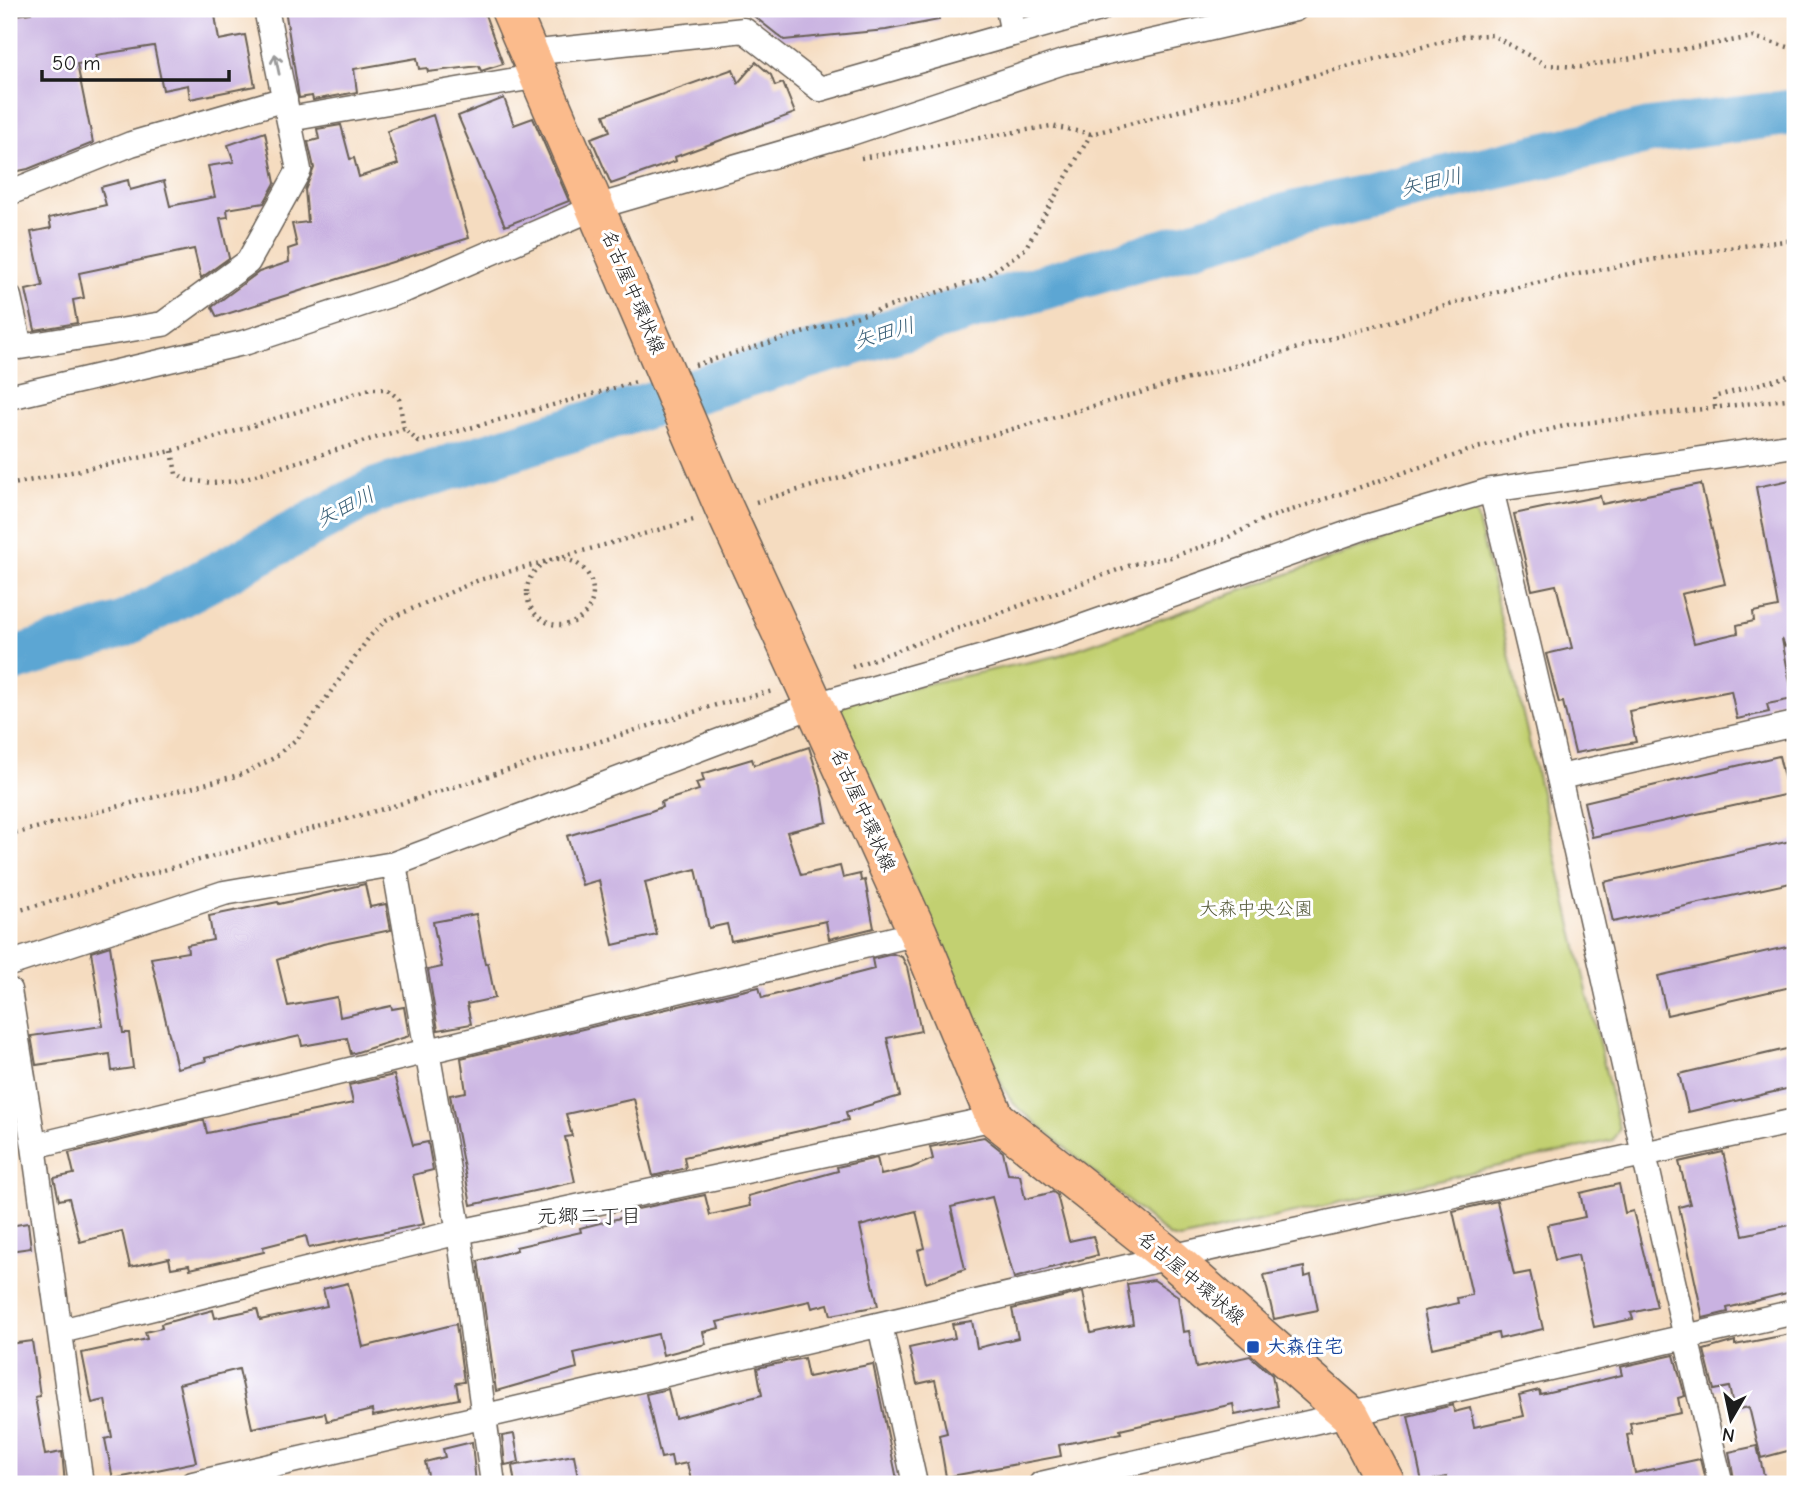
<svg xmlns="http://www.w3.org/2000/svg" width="1804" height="1493" viewBox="0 0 1804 1493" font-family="'Comic Neue','Klee One',sans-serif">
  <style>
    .green { fill: #c2d071; stroke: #6f7646; stroke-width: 2 }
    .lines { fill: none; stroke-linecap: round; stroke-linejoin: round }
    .river { stroke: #5ba6d3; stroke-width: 46 }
    .building { fill: #c9b2e1 }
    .minor-casing { stroke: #685f55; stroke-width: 27 }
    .primary-casing { stroke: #685f55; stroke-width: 41 }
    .path { stroke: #685f55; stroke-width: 4.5; stroke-dasharray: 2 5; stroke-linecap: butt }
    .minor { stroke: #fff; stroke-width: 24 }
    .primary { stroke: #fbbb8c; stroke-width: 38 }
    .primary-bridge-casing { stroke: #685f55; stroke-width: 41; stroke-linecap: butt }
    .primary-bridge { stroke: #fbbb8c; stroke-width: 38 }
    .oneway { stroke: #999 }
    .transit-dot { fill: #1a4fb4; stroke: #fff; stroke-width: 2.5 }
    .labels { text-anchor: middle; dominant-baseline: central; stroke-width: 6; stroke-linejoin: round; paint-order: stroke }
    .street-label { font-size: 19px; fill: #1c1c1c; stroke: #fff }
    .park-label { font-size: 19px; fill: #565b3a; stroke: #fff }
    .transit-label { font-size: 19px; font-weight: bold; fill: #164399; stroke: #fff; text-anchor: start }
    .water-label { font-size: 21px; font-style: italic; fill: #3c6178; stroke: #fff }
    .neighbourhood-label { font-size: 21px; fill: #1c1c1c; stroke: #fff }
  </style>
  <rect width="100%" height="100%" fill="#fff"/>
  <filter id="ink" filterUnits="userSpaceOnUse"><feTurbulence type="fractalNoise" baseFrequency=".0143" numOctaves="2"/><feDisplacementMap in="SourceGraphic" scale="14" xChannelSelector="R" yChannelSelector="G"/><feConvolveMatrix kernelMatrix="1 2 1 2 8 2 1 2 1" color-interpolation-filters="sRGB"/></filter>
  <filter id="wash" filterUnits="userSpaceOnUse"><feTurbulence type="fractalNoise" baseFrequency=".00686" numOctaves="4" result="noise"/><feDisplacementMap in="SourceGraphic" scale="28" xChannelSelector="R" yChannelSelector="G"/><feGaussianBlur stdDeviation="1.57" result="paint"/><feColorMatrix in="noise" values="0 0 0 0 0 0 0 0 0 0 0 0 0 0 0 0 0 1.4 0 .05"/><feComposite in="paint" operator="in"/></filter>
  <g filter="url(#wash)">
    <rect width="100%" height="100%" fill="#f5dcc0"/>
    <path class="green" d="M1468,510L1477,516L1619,1129L1613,1140L1180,1239L1170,1237L1015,1105L1004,1089L836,712L842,702L1057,656Z"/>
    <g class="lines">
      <path class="river" d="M9,661L123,625L374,491L777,365L1289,215L1650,131L1795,112"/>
    </g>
    <g id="blocks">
      <path class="building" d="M30,9H214L219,40L245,35L255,86L190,99L188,85L163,90L154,46L96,55L97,61L77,64L93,143L28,169L9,173V16L31,13Z
        M285,9H483L503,64L481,71L479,66L428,72L427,68L419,69L417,58L354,69L357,92L313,100L312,96L299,98Z
        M745,9H938L939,20L886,30L784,40Z
        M756,62L771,75L775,86L783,83L795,113L675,157L676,161L611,184L591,138L610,131L604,115L733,69L738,83Z
        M504,98L514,125L533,118L569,201L505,226L458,116Z
        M433,115L469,238L217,317L212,307L259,272L289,262L288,249L297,246L292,224L308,222L305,190L314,168L308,142L319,139L317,129L341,125L350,159L354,158L359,177L398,164L387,131Z
        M265,132L275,183L264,203L227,209L228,217L220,218L229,258L201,278L194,249L79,273L84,298L73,300L77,323L35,330L26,290L43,286L31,232L51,228L49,218L106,205L101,187L128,180L130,190L164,181L170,206L215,197L208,166L234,162L228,145Z
        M1795,479V645L1785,646L1782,639L1793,699L1767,704L1769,712L1737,719L1731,691L1629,711L1636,742L1575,753L1563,702L1559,703L1546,654L1572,648L1556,585L1532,590L1514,514L1600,496L1602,504L1701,484L1725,584L1681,594L1694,643L1738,633L1737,625L1754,621L1753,612L1778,607L1756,487Z
        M809,747L821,786L827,822L787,832L801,875L840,866L843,878L860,874L861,881L865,880L874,928L829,939L826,921L731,941L727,924L709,928L696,869L645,882L657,935L613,945L599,880L582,885L567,836L651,811L662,807L661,802L699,790L696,783L704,781L702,774L752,759L754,765Z
        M1779,756L1788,794L1592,837L1584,802Z
        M1795,840V882L1613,922L1604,882Z
        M365,884L370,907L386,904L391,930L323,944L277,960L288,1006L337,997L340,1017L391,1006L392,1009L404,1007L409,1036L351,1054L347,1038L302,1046L300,1036L205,1058L206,1061L177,1068L151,958L188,952L187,945L213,940L209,916L278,902L279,904Z
        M476,914L485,964L488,963L495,998L467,1004L471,1024L438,1030L428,970L442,967L433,922Z
        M1795,945V986L1667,1015L1658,976Z
        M110,946L123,1033H129L133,1068L112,1071L110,1054L36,1065L31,1036L103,1026L91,952Z
        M893,954L902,957L907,967L921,1031L887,1038L900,1096L846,1112L848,1120L684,1157L686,1168L653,1176L634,1099L566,1114L572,1136L565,1137L575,1182L471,1205L450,1095L466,1092L461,1058L759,987L762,998L874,969L872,959Z
        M1795,1047V1087L1688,1112L1679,1074Z
        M394,1075L413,1145L428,1142L433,1170L413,1175L424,1224L309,1248L306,1236L263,1247L264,1252L190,1269L189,1265L171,1268L169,1258L130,1267L122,1231L80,1242L69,1198L59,1200L54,1178L74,1174L69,1153L204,1120L207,1133L353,1103L349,1085Z
        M984,1137L1003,1152L1008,1174L1020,1175L1025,1199L1053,1192L1057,1195L1069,1241L1093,1236L1098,1255L1014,1278L992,1197L951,1207L965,1269L926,1283L918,1250L925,1248L916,1211L860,1226L878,1306L831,1315L828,1304L812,1308L810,1301L717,1322L719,1328L703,1332L706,1344L663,1355L658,1334L574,1353L577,1368L496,1391L478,1261L517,1250L516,1247L581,1232L580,1228L624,1217L623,1212L705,1195L710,1215L750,1206L748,1196L838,1171L837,1167L877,1158L881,1175L911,1168L933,1159L930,1147Z
        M1723,1152L1743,1235L1795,1224V1291L1727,1308L1728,1312L1703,1318L1679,1207L1690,1204L1679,1162Z
        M1619,1184L1625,1213L1633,1211L1657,1307L1631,1313L1633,1319L1594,1327L1578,1255L1555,1260L1547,1225L1585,1217L1580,1193Z
        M1497,1201L1514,1275L1530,1272L1543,1329L1499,1339L1498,1333L1432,1348L1424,1311L1458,1303L1457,1298L1472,1295L1453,1211Z
        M28,1223L31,1248L9,1251V1226Z
        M1304,1267L1305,1277L1311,1275L1318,1310L1274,1319L1264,1275Z
        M1154,1280L1178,1296L1183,1332L1189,1331L1196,1368L1250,1356L1272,1375L1278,1406L1235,1415L1233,1404L1120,1430L1121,1433L1059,1445L1061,1456L946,1477L939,1435L947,1433L935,1380L917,1384L909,1348L955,1338L952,1324L972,1321L977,1348L1018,1338L1012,1309L1083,1292L1091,1333L1133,1324L1127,1284Z
        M348,1283L363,1347L456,1324L464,1382L456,1383L459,1399L373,1416L372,1410L327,1421L325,1413L252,1428L239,1369L179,1384L196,1462L113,1479L105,1439L112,1437L105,1400L92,1403L82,1353L147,1339L145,1332L162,1328L161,1324L213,1310L215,1318L257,1309L260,1320L327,1306L323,1289Z
        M1795,1333V1449L1761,1458L1749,1407L1734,1410L1729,1387L1714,1390L1704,1350L1735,1341V1345Z
        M32,1341L40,1396L35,1397L45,1455L62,1452L65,1484H9V1344Z
        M1674,1355L1685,1396L1678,1398L1681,1413L1630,1423L1632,1434L1627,1435L1635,1473L1700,1459L1706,1484H1448L1447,1477L1422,1482L1408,1416L1453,1405L1454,1412L1470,1408L1474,1427L1524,1416L1519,1395L1539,1390L1540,1394L1597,1381L1622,1375L1620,1367Z
        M804,1358L808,1377L873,1364L898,1484H692L687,1463L673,1466L671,1456L661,1458L646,1394L668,1389L675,1418L762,1395L757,1368Z
        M514,1434L519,1462L505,1465L502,1436Z
        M472,1442L476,1484H430L425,1462L445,1457L443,1449Z
        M1757,1446L1766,1484H1735L1729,1452Z
        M574,1455L579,1484H515L512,1466Z"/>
    </g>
  </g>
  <g filter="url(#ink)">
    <use href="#blocks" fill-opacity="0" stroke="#685f55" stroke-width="2"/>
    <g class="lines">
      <defs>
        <path id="minor" d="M1008,9L1013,34
          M529,53L744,30L820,89L1100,9
          M289,119L539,76
          M9,193L131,144L285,99
          M9,297L20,347L163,324L248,262L299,170L266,9
          M9,397L247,342L407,289L596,207L851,133L1063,62L1295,9
          M1491,490C1573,820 1640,1154 1721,1484
          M1560,777L1795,724
          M394,864L459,1232L493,1484
          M9,964L224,893L394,864L815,705L1053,637L1363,528L1491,490L1795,445
          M9,990L34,1146L81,1484
          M34,1146L918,933
          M880,1325L915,1484
          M61,1331L459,1232L995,1118
          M193,1484L1170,1257L1795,1121
          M1041,1484L1795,1312"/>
        <path id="primary" d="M510,9L612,247
          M785,641L918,933L995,1118L1170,1257L1350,1415L1386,1484"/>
      </defs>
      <use href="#minor" class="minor-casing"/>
      <use href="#primary" class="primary-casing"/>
      <path class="path" d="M861,158L1051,126L1091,134
        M695,365L982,279L1025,249L1091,134L1464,36L1492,35L1546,65L1581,67L1753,37L1795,49
        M1715,407L1714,397L1795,374
        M172,451L176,474L187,480L212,483L236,481L404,429
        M9,485L172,451L370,389H387L399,399L404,429L419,442L636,382
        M756,502L1477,297C1583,271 1687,251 1795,240
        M527 592a33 33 0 1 1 66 0a33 33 0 1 1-66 0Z
        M852,667L1134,564L1171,557L1225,539L1262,520L1477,448L1568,425L1795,398
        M9,835L243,774L274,758L299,737L370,636L386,620L479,580L697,519
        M9,913L390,807L716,705L773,691"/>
      <use href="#minor" class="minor"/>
      <use href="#primary" class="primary"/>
      <defs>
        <path id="primary-bridge" d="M612,247L723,506L785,641"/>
      </defs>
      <use href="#primary-bridge" class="primary-bridge-casing"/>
      <use href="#primary-bridge" class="primary-bridge"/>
    </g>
    <defs><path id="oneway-shaft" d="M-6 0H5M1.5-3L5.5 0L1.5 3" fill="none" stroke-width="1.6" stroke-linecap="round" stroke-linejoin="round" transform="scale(1.75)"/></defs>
    <use class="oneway" href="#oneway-shaft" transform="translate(277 64) rotate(-102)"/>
  </g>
  <rect class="transit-dot" x="1246" y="1340" width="14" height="14" rx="3.5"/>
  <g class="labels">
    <g class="street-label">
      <text transform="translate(633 292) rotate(67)">名古屋中環状線</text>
      <text transform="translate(863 810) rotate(66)">名古屋中環状線</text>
      <text transform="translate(1191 1278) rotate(40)">名古屋中環状線</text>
    </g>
    <g class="park-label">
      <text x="1256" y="909">大森中央公園</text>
    </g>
    <g class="transit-label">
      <text x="1267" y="1347">大森住宅</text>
    </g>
    <g class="water-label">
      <text transform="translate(1431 182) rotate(-13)">矢田川</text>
      <text transform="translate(884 333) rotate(-16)">矢田川</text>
      <text transform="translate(345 507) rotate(-27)">矢田川</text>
    </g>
    <g class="neighbourhood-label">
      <text x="589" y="1216">元郷二丁目</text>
    </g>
  </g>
  <rect width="1804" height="1493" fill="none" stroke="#fff" stroke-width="35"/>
  <g transform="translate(1731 1419) rotate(189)" stroke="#ffffff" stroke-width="5" paint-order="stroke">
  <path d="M0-5L12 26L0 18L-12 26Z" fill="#1c1c1c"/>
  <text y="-10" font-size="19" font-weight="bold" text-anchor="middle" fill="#1c1c1c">N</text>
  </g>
  <path d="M42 70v10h187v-10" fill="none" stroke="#1c1c1c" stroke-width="3.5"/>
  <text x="52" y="70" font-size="21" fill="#1c1c1c" stroke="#ffffff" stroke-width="5" paint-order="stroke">50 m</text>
</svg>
